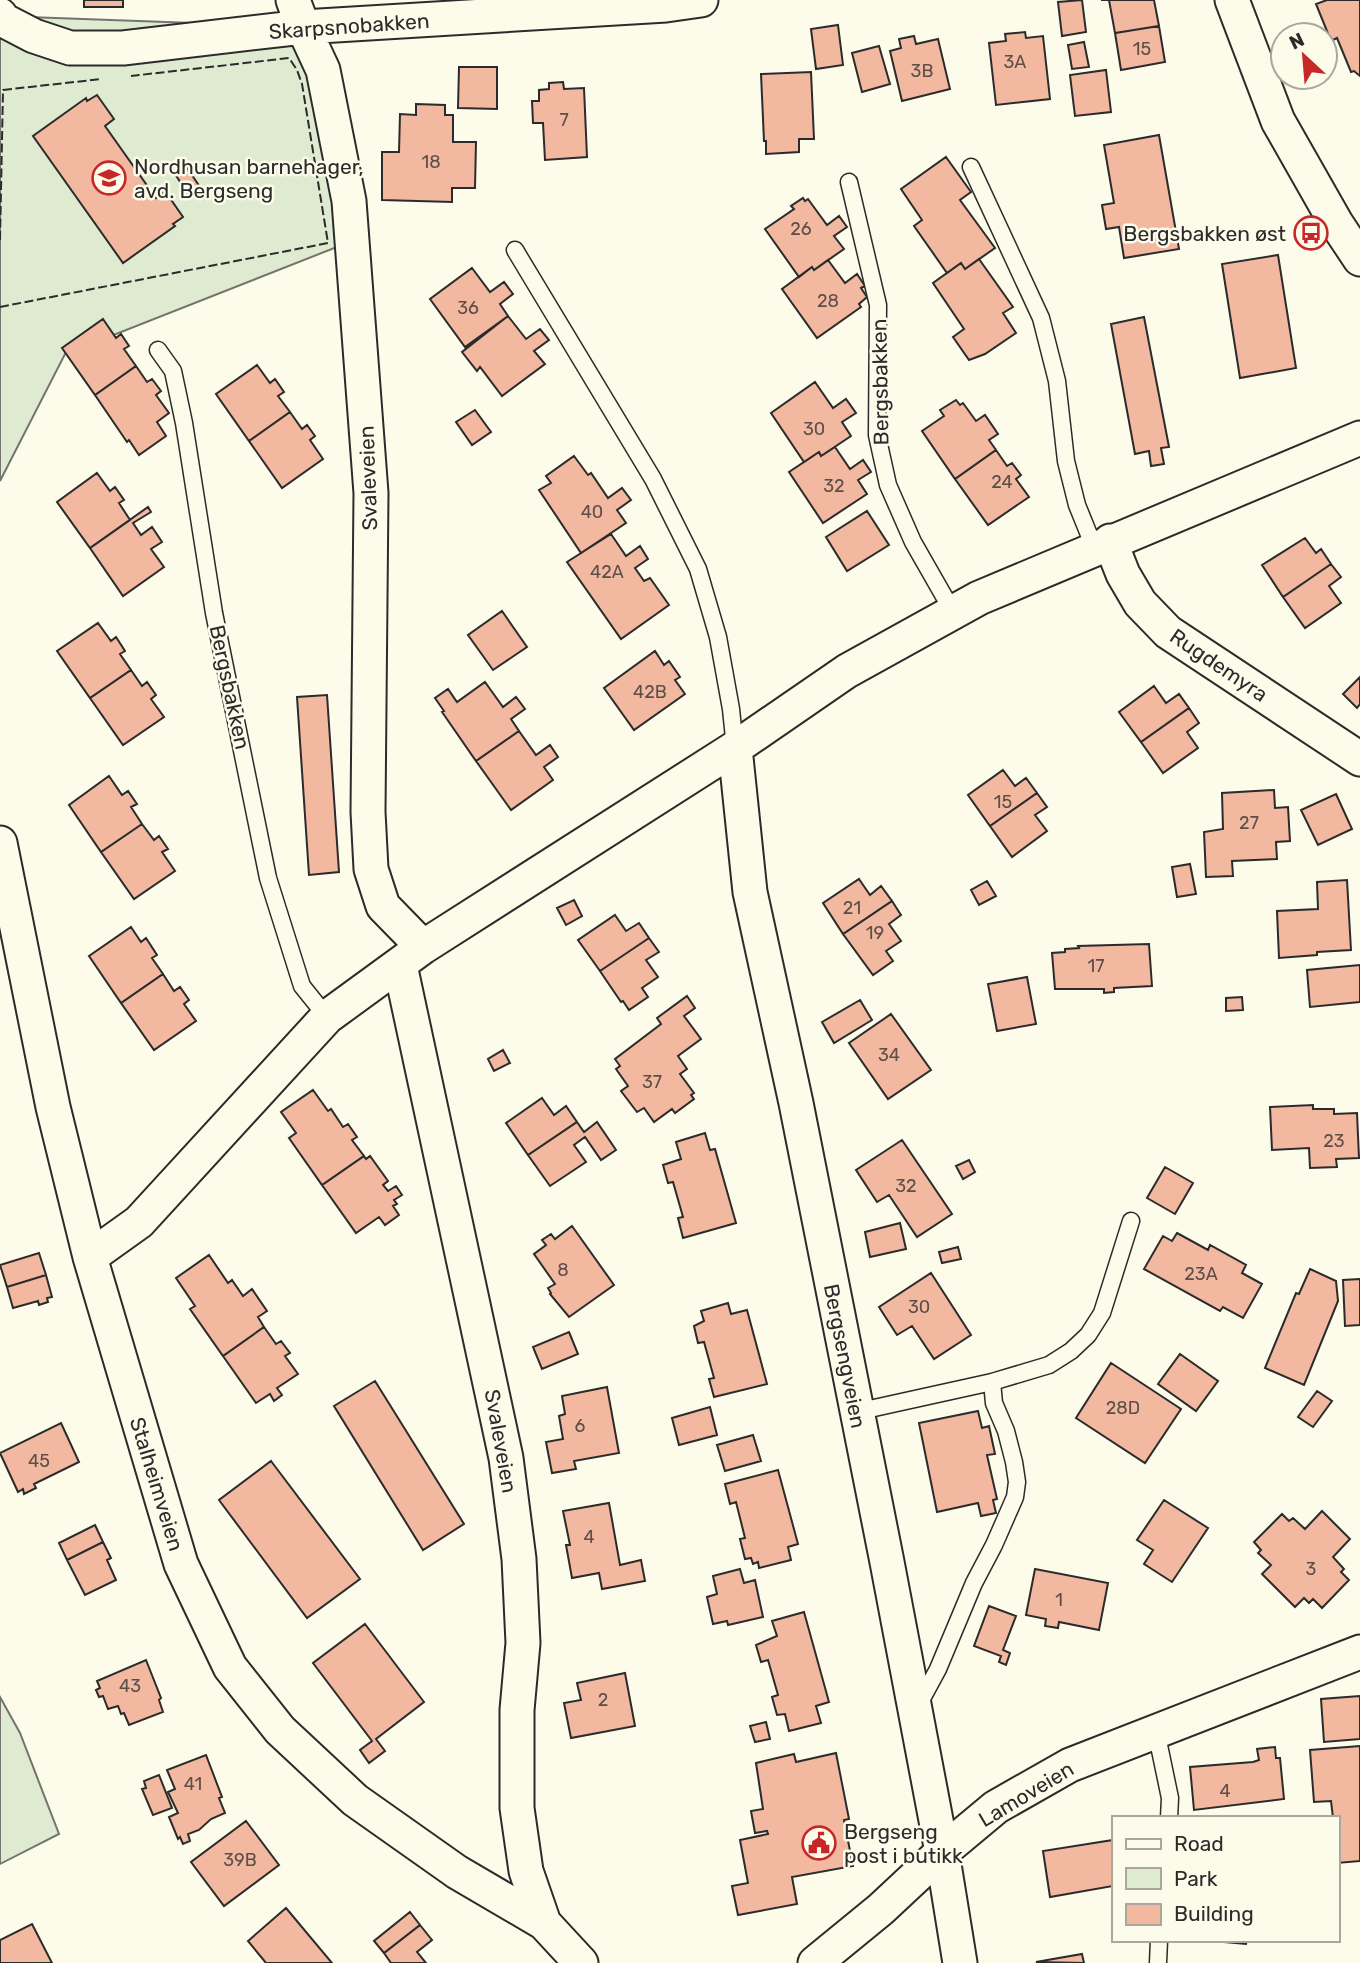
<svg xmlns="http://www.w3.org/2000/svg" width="1360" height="1963" viewBox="0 0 1360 1963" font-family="Rubik,sans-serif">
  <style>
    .green { fill: #deebd1; stroke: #74746e; stroke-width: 2 }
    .building { fill: #f2b8a0; stroke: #2b2b2b; stroke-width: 2 }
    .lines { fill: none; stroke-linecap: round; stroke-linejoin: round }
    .service-casing { stroke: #2b2b2b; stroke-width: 19 }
    .minor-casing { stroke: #2b2b2b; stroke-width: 37 }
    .service { stroke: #fdfbea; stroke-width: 16 }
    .minor { stroke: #fdfbea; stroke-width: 33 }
    .fence { stroke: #2b2b2b; stroke-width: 2; stroke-dasharray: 9 3.5; stroke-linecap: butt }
    .labels { text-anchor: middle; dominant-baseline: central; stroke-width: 5; stroke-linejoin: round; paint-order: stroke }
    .number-label { font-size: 18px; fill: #5d4e48 }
    .street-label { font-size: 21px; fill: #2b2b2b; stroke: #fdfbea }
    .poi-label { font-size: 21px; fill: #2b2b2b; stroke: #fdfbea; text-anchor: start }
  </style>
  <rect width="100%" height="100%" fill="#fdfbea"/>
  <path class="green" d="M0,16L328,28L347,243L65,354L0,481Z
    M0,1697L20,1733L59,1834L0,1864Z"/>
  <path class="building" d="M84,0H123V7H84Z
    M1082,0L1086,32L1062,36L1058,2Z
    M1101,0H1154L1159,26L1115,33L1109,0Z
    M1327,0H1360V76L1354,71L1351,72L1337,38L1331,41L1316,4Z
    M838,25L843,65L816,69L811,29Z
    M1159,26L1165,62L1121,70L1115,33Z
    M1025,32L1026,38L1043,36L1050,99L996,105L989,43L1006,41L1005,34Z
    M914,36L916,44L938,39L950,89L902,101L890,51L901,48L899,39Z
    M1084,42L1089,67L1072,69L1068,45Z
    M879,46L890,84L862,92L852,53Z
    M459,67H497V109L458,108Z
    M1106,70L1111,112L1075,116L1070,75Z
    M811,72L814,139H799V152L766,154V141H764L761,74Z
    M563,82L564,89L584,88L587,157L545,160L543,123H533L532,101H539V90L549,89V83Z
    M97,95L114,119L105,126L156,198L165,191L183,217L173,224L175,226L123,263L33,136L86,98L87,101Z
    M416,104L445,105V115H453V142H476L475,188H452V202L382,200V152H399L400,114L416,115Z
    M1159,135L1179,249L1124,258L1119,227L1106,229L1102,205L1114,203L1104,145Z
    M946,157L971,192L960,200L995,248L965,269L961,263L947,273L914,226L922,220L901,189Z
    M185,165L200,187L188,195L174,172Z
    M803,198L805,201L808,199L827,225L839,216L847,227L834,236L844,249L814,270L812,267L799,277L765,229L794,209L791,206Z
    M1278,255L1296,368L1240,378L1222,264Z
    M979,259L1013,307L1003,313L1016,333L985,354L969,360L953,337L964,329L933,283L961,263L965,269Z
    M828,260L845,283L857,274L865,286L861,288L867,297L859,304L861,307L817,338L782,289L812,267L814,270Z
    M472,268L490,292L504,282L513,294L500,304L508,316L465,347L430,299Z
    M508,316L526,339L540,329L549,340L534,351L545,364L502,396L480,367L477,371L462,352Z
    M1144,317L1169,447L1161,448L1164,464L1151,466L1149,451L1135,454L1111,324Z
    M103,319L116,338L121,334L129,346L124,349L136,366L95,395L62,348Z
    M257,365L270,383L275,379L284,392L278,396L290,412L249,441L216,394Z
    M136,366L147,382L152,379L161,391L156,395L169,413L157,422L166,436L139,455L129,440L127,442L95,395Z
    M815,382L833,408L846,399L856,413L842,422L851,436L821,456L819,452L804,462L771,413Z
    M956,400L960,405L963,403L976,421L985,415L998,434L989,440L996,450L955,479L922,431L944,416L940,410Z
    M475,410L491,432L472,445L456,422Z
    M290,412L302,429L307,425L315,436L310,440L323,459L282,488L249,441Z
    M835,447L850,469L863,460L871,472L858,480L867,494L823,523L789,472L819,452L821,456Z
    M996,450L1007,466L1012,463L1021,475L1016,479L1029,497L988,525L955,479Z
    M574,456L588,475L591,473L608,498L622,488L631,500L617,510L626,523L581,553L539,490L551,483L546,476Z
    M97,473L110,491L115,487L124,500L119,503L130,520L90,548L57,502Z
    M148,507L151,512L133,523L141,535L152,527L162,542L151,549L164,567L123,596L90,548Z
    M867,511L889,545L847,571L826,537Z
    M611,534L626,556L640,546L648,559L635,568L644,581L650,578L669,605L621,639L567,562Z
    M1305,538L1316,553L1321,549L1331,564L1283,597L1262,565Z
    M1331,564L1341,577L1329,586L1341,603L1305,628L1283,597Z
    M502,611L527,647L493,670L468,635Z
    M98,623L111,641L116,637L125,651L120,654L131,670L90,698L57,651Z
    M655,651L664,665L669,661L680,677L675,680L685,694L634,730L604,688Z
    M131,670L142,686L147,682L156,695L151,699L164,717L123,745L90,698Z
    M1360,677V704L1357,708L1343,694Z
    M485,682L503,707L516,697L525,709L511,719L519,731L476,761L442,712L444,711L435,698L448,689L457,702Z
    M1154,686L1166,703L1179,694L1189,708L1141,742L1119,712Z
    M327,695L339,872L309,875L297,697Z
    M1189,708L1199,723L1187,732L1198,748L1163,773L1141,742Z
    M519,731L536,755L550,745L558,757L544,767L553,780L511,810L476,761Z
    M1003,770L1015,786L1026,778L1037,793L990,826L968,795Z
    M109,776L122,795L128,791L137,804L131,807L142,824L101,852L69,805Z
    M1274,790L1275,808L1288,807L1290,841L1276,842L1277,859L1232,861L1233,876L1206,877L1204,832L1223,829L1222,793Z
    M1037,793L1047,807L1035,815L1047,831L1012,857L990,826Z
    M1336,794L1352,829L1318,845L1301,810Z
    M142,824L154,840L159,836L168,849L162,852L175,871L134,899L101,852Z
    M1190,864L1196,894L1177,897L1172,867Z
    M859,879L870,895L881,886L892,901L843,934L823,903Z
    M1347,880L1351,950L1317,952V955L1279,958L1277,911L1318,909L1317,882Z
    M987,881L996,896L979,905L971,890Z
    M574,900L582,916L566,925L557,908Z
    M892,901L901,915L889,924L901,941L886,951L893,961L873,975L843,934Z
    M615,915L626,931L639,923L649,938L600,971L578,940Z
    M131,927L141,942L146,938L157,955L152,958L163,974L121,1003L89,956Z
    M649,938L659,952L646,960L658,977L642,988L648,997L629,1010L623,1001L621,1002L600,971Z
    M1149,944L1152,986L1114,988V992L1104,993V989H1055L1052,953L1065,952V949L1079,948L1078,946Z
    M1360,965V1002L1310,1007L1307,970Z
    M163,974L174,991L180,987L189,1000L184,1004L196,1021L154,1050L121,1003Z
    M1027,977L1036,1024L997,1031L988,984Z
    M687,996L695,1008L684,1016L701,1039L678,1056L687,1069L680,1074L694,1093L691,1095L694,1099L675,1113L672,1109L654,1122L644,1108L637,1112L621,1091L628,1086L616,1069L620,1066L615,1059L661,1024L657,1018Z
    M1242,997L1243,1010L1226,1011V998Z
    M860,1000L872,1020L834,1043L822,1022Z
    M891,1014L931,1070L888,1099L849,1043Z
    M503,1050L510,1063L494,1071L488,1059Z
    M313,1090L328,1111L331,1109L343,1127L348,1124L357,1137L352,1140L364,1156L322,1185L289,1138L296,1133L281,1112Z
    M542,1098L554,1115L566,1106L577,1122L528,1155L506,1123Z
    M1313,1105V1109H1334V1114L1357,1113L1359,1158L1336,1159L1337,1167L1310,1168L1309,1148L1272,1150L1270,1107Z
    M577,1122L584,1132L597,1122L616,1150L601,1160L585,1137L574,1145L586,1162L550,1186L528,1155Z
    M705,1133L710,1150L715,1149L736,1223L683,1238L678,1218L683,1217L673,1182L668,1183L663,1165L681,1159L676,1142Z
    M902,1140L952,1214L917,1237L889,1195L877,1202L856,1170Z
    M364,1156L366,1159L370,1156L388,1181L383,1185L388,1191L396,1186L402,1195L394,1200L397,1204L393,1206L399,1215L385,1225L379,1217L356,1233L322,1185Z
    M969,1160L975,1172L963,1179L956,1166Z
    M1165,1167L1193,1183L1175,1214L1147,1198Z
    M900,1223L906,1249L870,1257L865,1232Z
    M572,1226L614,1285L569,1317L550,1294L551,1293L548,1288L555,1284L534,1254L546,1245L542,1240L551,1234L555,1239Z
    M1177,1233L1208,1250L1210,1245L1246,1265L1242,1273L1262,1284L1243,1318L1223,1307L1220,1311L1144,1269L1163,1236L1172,1241Z
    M958,1247L961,1259L942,1263L939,1252Z
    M39,1253L46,1275L7,1287L0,1265Z
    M209,1255L228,1283L232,1280L243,1296L252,1289L267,1311L258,1317L264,1327L223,1356L190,1309L195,1306L176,1278Z
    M1310,1269L1336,1281L1338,1301L1304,1385L1265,1368L1296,1293L1299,1294Z
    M931,1273L971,1335L934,1359L912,1326L897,1335L879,1307Z
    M46,1275L52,1297L47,1298L48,1302L39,1305L38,1301L13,1308L7,1287Z
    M1360,1279V1325L1345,1326L1343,1280Z
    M728,1303L731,1314L747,1310L767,1384L714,1397L709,1379L714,1378L704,1342L698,1343L694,1326L704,1321L701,1311Z
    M264,1327L276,1344L281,1341L290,1353L285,1356L298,1374L277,1388L282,1395L274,1401L270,1394L256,1403L223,1356Z
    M569,1332L578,1354L542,1369L533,1347Z
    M1180,1354L1218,1381L1196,1411L1158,1384Z
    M1111,1363L1181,1409L1145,1463L1076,1418Z
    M375,1381L464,1524L423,1550L334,1406Z
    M607,1387L619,1453L574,1461L576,1469L552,1473L546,1442L563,1439L559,1416L565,1414L562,1396Z
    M1317,1391L1332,1401L1313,1427L1298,1417Z
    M710,1407L717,1435L679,1445L672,1418Z
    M978,1411L982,1428L989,1426L995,1454L987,1455L997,1499L993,1500L996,1513L981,1516L978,1503L937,1512L919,1423Z
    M61,1423L79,1462L34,1484L36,1488L24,1494L23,1489L18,1492L0,1453Z
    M753,1435L761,1461L725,1471L717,1445Z
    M271,1461L360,1579L307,1618L219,1500Z
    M778,1470L798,1544L788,1547L791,1560L759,1568L758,1562L753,1564L751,1558L745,1559L740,1539L745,1538L736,1502L730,1504L725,1484Z
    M1164,1500L1208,1528L1172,1582L1144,1564L1153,1550L1137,1540Z
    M609,1503L620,1565L641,1560L645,1581L602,1589L599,1573L572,1578L566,1545H570L563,1511Z
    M1322,1511L1350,1539L1333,1557L1344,1569L1341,1572L1349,1580L1322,1608L1313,1599L1309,1603L1304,1598L1295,1607L1262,1574L1271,1565L1258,1553L1261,1550L1254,1542L1282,1514L1289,1521L1293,1518L1305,1529Z
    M95,1525L103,1542L67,1560L59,1543Z
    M103,1542L111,1558L107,1560L116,1580L85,1595L67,1560Z
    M740,1569L744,1583L755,1580L763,1617L728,1625L727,1621L713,1624L707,1597L717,1594L713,1576Z
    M1035,1569L1108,1583L1099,1630L1059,1622L1058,1628L1045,1626L1046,1619L1026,1615Z
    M989,1606L1016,1616L1003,1650L1010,1653L1006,1665L999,1662L1001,1656L974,1646Z
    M804,1612L829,1702L816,1706L821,1723L789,1731L785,1714L777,1715L772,1697L778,1695L768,1660L761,1662L756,1645L777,1636L772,1621Z
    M365,1624L424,1702L376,1739L385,1751L369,1763L360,1750L372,1741L313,1663Z
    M146,1660L161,1698L159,1700L163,1712L129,1725L124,1713L121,1714L118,1706L108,1709L103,1696L99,1697L96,1690L100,1688L97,1681Z
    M625,1673L635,1726L571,1738L564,1703L581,1700L577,1683Z
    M1360,1696V1739L1324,1742L1321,1699Z
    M766,1722L770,1739L755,1742L750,1726Z
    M1360,1746V1861L1337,1863V1818H1333L1331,1801L1314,1802L1310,1750Z
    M1275,1747L1276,1758H1280L1284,1799L1194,1810L1190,1767L1253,1762L1259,1760L1257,1749Z
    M836,1753L849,1819L844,1820L853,1866L792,1877L797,1904L738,1915L732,1886L748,1883L740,1840L768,1834L767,1831L755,1833L751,1811L763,1809L756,1763L794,1754L796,1762Z
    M206,1755L222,1797L219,1798L225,1813L211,1819L199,1830L188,1834L190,1841L183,1844L180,1837L178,1839L169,1817L178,1813L168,1792L175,1789L167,1770Z
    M159,1775L172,1808L153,1815L142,1789L146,1788L144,1781Z
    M1193,1816H1241V1818H1193Z
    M246,1821L279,1865L224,1906L191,1862Z
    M1113,1840V1886L1050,1897L1043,1851Z
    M286,1908L332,1963H266L248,1941Z
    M410,1912L420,1925L384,1953L374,1941Z
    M32,1924L52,1963H0V1940Z
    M420,1925L432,1940L417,1952L426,1963H391L384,1953Z
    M1201,1940H1247L1246,1944Z
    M1082,1954L1084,1963L1036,1962Z"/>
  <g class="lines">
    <defs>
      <path id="service" d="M971,167L1041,318L1057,381L1066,461L1077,505L1094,547
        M849,182L878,305L877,435L888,485L913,542L953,612
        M515,250L653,479L698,569L718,637L731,709L735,748
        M158,350L173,371L184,423L214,613L268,878L302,986L327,1017
        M856,1412L992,1382L1049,1365L1071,1351L1088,1335L1102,1313L1131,1221
        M918,1706L938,1669L974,1583L994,1545L1015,1497L1017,1482L1014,1462L1006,1431L994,1403L992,1382
        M1156,1731L1170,1798L1169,1818
        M1158,1963L1159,1940"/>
      <path id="minor" d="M293,0L303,27L323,70L349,201L371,493L368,812L371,869L383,906L423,947
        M1232,0L1278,121L1336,223L1360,259
        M0,15L3,20L34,36L70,48H123L303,27L666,5L701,0
        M1110,541L1123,574L1140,603L1168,632L1360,759
        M735,748L750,892L796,1103L887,1562L942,1852L960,1963
        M0,843L53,1107L90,1257L181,1564L230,1667L280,1730L355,1800L457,1872L544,1923L581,1963
        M400,965L506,1458L519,1559L523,1643L517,1710V1808L526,1871L544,1923
        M90,1257L139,1222L327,1017L423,947L735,748L847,671L979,598L1360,438
        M815,1963L881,1909L942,1852L996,1807L1070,1765L1360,1652"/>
    </defs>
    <use href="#service" class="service-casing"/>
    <use href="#minor" class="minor-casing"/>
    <use href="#service" class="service"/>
    <use href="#minor" class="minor"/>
    <path class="fence" d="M0,240L3,90L101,79
      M0,307L328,243L302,84L297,70L289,58L131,76"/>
  </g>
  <defs>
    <symbol id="school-ring" viewBox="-11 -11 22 22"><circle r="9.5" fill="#fdfbea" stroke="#c62828" stroke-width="1.5"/><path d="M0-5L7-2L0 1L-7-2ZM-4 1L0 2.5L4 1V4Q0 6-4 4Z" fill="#c62828"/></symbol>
    <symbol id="bus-ring" viewBox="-11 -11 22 22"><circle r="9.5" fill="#fdfbea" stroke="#c62828" stroke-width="1.5"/><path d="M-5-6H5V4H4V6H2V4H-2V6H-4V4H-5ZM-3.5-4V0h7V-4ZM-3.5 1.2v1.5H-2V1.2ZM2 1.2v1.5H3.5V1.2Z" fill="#c62828"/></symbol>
    <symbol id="civic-ring" viewBox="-11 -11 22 22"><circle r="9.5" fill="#fdfbea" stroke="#c62828" stroke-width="1.5"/><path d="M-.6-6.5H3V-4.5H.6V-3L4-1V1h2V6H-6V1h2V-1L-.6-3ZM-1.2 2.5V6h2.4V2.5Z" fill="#c62828"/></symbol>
  </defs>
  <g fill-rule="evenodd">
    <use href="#school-ring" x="90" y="159" width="38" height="38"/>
    <use href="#bus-ring" x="1292" y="214" width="38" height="38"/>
    <use href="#civic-ring" x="800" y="1824" width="38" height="38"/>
  </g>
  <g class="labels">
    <g class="number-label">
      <text x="1142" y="49">15</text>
      <text x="1015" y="62">3A</text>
      <text x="922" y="71">3B</text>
      <text x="564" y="120">7</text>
      <text x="431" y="162">18</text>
      <text x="801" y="229">26</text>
      <text x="828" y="301">28</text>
      <text x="468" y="308">36</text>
      <text x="814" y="429">30</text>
      <text x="1002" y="482">24</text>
      <text x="834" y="486">32</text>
      <text x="592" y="512">40</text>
      <text x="607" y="572">42A</text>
      <text x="650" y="692">42B</text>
      <text x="1003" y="802">15</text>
      <text x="1249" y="823">27</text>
      <text x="852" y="908">21</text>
      <text x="875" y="933">19</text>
      <text x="1096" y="966">17</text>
      <text x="889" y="1055">34</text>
      <text x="652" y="1082">37</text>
      <text x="1334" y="1141">23</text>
      <text x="906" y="1186">32</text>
      <text x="563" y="1270">8</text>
      <text x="1201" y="1274">23A</text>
      <text x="919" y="1307">30</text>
      <text x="1123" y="1408">28D</text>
      <text x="580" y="1426">6</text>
      <text x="39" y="1461">45</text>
      <text x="589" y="1537">4</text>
      <text x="1311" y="1569">3</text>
      <text x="1059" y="1600">1</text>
      <text x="130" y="1686">43</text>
      <text x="603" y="1700">2</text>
      <text x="193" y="1784">41</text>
      <text x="1225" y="1791">4</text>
      <text x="240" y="1860">39B</text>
    </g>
    <g class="street-label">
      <text transform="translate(349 26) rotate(-4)">Skarpsnobakken</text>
      <text transform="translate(880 382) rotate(-91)">Bergsbakken</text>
      <text transform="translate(368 478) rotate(-92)">Svaleveien</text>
      <text transform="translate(1219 665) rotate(34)">Rugdemyra</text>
      <text transform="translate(230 687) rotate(78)">Bergsbakken</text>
      <text transform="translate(845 1356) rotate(79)">Bergsengveien</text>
      <text transform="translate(501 1441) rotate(80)">Svaleveien</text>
      <text transform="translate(157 1484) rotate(73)">Stalheimveien</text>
      <text transform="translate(1026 1794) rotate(-31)">Lamoveien</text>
    </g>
    <g class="poi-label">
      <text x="134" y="166">Nordhusan barnehager,<tspan x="134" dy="24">avd. Bergseng</tspan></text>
      <text x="1286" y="233" text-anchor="end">Bergsbakken øst</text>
      <text x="844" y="1831">Bergseng<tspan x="844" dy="24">post i butikk</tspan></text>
    </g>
  </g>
  <rect x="1112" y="1816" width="228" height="126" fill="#fdfbea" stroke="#a9a89e" stroke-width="2"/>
  <rect x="1126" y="1839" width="35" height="10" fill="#fdfbea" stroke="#a9a89e" stroke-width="2"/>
  <text x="1174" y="1851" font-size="21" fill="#2b2b2b">Road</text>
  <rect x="1126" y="1868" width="35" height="21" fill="#deebd1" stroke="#a9a89e" stroke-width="2"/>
  <text x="1174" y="1886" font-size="21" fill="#2b2b2b">Park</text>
  <rect x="1126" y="1904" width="35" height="21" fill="#f2b8a0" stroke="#a9a89e" stroke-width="2"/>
  <text x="1174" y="1921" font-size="21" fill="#2b2b2b">Building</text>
  <g transform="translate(1304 56) rotate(334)"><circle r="33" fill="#fdfbea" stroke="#a9a89e" stroke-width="2"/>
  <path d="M0-5L12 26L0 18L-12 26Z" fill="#c62828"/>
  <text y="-10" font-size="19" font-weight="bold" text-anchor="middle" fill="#2b2b2b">N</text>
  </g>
</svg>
